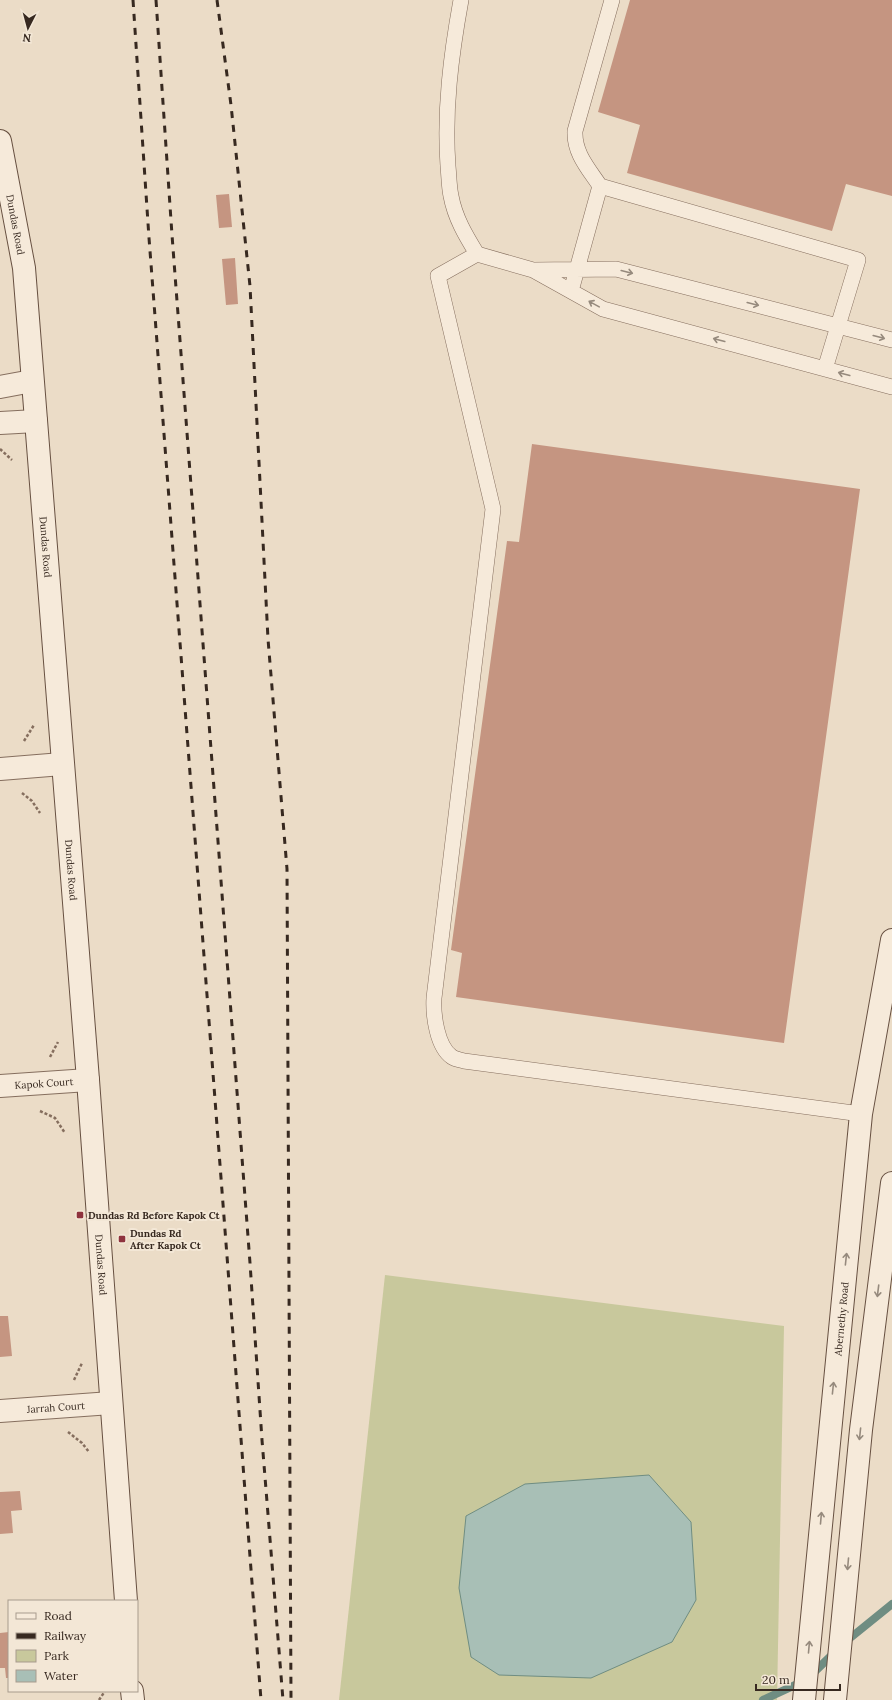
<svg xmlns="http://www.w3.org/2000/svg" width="892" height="1700" viewBox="0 0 892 1700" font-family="Lora,serif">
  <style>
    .green { fill: #c8c89c }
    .water { fill: #a8bfb6; stroke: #6f8d82 }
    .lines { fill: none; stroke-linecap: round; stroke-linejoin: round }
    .stream { stroke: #6f8d82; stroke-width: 8 }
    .building { fill: #c59581 }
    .service-casing { stroke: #856e5e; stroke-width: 16 }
    .minor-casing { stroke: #856e5e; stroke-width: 24 }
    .tertiary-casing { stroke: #856e5e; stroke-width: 24 }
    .secondary-casing { stroke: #675041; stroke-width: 24 }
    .path { stroke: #856e5e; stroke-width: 2.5; stroke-dasharray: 3 2; stroke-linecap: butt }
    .service { stroke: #f6eada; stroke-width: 15 }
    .minor { stroke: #f6eada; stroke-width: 22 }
    .tertiary { stroke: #f6eada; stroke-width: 22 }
    .secondary { stroke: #f6eada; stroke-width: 22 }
    .rail { stroke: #372920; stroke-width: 3; stroke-dasharray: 7 7; stroke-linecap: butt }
    .oneway { stroke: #968a7d }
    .poi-dot { fill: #8f333e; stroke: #f3e7d6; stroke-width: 1.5 }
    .labels { text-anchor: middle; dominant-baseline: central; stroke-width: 4; stroke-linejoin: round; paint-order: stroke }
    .street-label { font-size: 10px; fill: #372920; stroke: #f3e7d6 }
    .poi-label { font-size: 10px; font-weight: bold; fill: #372920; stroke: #f3e7d6; text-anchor: start }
  </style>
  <rect width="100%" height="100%" fill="#ebdcc7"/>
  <path class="green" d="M385,1275L784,1326L777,1700H339Z"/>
  <path class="water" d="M649,1475L691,1522L696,1600L672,1642L591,1678L499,1675L471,1657L459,1588L466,1516L525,1484Z"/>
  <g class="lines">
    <path class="stream" d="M844,1643L892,1604
      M763,1700L806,1680L836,1651"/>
  </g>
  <path class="building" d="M630,0H892V196L846,184L832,231L627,173L640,125L598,112Z
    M229,194L232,227L219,228L216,195Z
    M235,258L238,304L226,305L222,259Z
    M532,444L860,489L784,1043L456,997L462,953L451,950L507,541L519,542Z
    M0,1316H8L12,1356L0,1357Z
    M20,1491L22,1510L11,1511L13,1533L0,1534V1492Z
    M9,1632V1678H6L5,1668H0V1633Z"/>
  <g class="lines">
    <defs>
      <path id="service" d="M461,0C451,55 444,110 448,166C449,176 449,187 451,196C455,218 466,236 477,254L533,270L603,309L892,387
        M600,186C588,168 574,153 575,131L612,0
        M477,254L438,276L493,509L434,998C433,1015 437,1047 452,1057C455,1059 460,1060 464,1061L861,1114
        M534,270L616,269L892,340
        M571,291L600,186L858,260L825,369"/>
      <g id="minor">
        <path d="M0,769L62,764"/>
        <path id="s1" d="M0,1086L88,1080"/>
        <path id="s2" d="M0,1411L111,1403"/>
      </g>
      <path id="tertiary" d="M0,387L32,381
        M0,423L36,421"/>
      <g id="secondary">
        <path id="s3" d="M0,141L24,268L88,1080L126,1601"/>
        <path d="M132,1691L133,1700"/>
        <path id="s4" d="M804,1700L861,1114L892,940"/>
        <path d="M835,1700L861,1430L892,1183"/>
      </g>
    </defs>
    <use href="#service" class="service-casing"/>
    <use href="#minor" class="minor-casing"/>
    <use href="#tertiary" class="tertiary-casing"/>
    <use href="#secondary" class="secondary-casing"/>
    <path class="path" d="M0,449L12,460
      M24,741L34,725
      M22,793L32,801L40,813
      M50,1057L58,1042
      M40,1111L55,1118L65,1133
      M74,1380L82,1363
      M68,1432L82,1443L89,1452
      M99,1700L105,1691"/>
    <use href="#service" class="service"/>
    <use href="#minor" class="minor"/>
    <use href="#tertiary" class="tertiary"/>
    <use href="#secondary" class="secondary"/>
    <path class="rail" d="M133,0L149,238L261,1700
      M156,0L172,235L250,1263L262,1440L283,1700
      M217,0L231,105L250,286L268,639L287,869L291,1700"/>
  </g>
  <defs><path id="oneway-shaft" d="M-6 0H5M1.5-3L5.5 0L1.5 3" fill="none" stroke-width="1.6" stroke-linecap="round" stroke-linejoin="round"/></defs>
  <g class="oneway">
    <use href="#oneway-shaft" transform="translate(627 272) rotate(14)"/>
    <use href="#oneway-shaft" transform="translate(594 304) rotate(-151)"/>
    <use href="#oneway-shaft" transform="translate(753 304) rotate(14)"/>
    <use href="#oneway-shaft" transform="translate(879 337) rotate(15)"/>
    <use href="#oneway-shaft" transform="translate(719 340) rotate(-165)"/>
    <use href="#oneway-shaft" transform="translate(844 374) rotate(-165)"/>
    <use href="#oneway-shaft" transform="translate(846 1259) rotate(-84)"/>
    <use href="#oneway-shaft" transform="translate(878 1291) rotate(97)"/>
    <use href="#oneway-shaft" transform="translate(833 1388) rotate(-84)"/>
    <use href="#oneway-shaft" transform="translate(860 1434) rotate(96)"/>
    <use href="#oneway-shaft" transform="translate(821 1518) rotate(-85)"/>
    <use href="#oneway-shaft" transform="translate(848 1564) rotate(95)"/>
    <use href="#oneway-shaft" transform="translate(809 1647) rotate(-85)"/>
  </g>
  <g class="poi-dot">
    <rect x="76" y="1211" width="8" height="8" rx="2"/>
    <rect x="118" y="1235" width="8" height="8" rx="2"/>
  </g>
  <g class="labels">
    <g class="street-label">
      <text stroke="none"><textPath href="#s3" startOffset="85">Dundas Road</textPath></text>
      <text stroke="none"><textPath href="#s3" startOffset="409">Dundas Road</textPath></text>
      <text stroke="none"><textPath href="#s3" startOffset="733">Dundas Road</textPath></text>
      <text stroke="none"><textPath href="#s1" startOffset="44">Kapok Court</textPath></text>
      <text stroke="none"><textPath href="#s3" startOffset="1129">Dundas Road</textPath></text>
      <text stroke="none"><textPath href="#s4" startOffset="383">Abernethy Road</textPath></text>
      <text stroke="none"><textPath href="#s2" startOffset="56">Jarrah Court</textPath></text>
    </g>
    <g class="poi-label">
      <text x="88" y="1215">Dundas Rd Before Kapok Ct</text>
      <text x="130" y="1233">Dundas Rd<tspan x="130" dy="12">After Kapok Ct</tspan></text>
    </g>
  </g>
  <rect x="8" y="1600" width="130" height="92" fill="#f3e7d6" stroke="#a89b8d"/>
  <rect x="16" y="1613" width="20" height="6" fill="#f6eada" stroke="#a89b8d"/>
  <text x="44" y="1620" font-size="12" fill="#372920">Road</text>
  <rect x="16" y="1633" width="20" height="6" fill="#372920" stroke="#a89b8d"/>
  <text x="44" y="1640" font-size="12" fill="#372920">Railway</text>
  <rect x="16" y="1650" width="20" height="12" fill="#c8c89c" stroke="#a89b8d"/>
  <text x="44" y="1660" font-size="12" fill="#372920">Park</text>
  <rect x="16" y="1670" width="20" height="12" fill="#a8bfb6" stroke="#a89b8d"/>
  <text x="44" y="1680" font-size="12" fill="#372920">Water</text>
  <g transform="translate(28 28) rotate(186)" stroke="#f3e7d6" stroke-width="3" paint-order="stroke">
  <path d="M0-3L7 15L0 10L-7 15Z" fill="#372920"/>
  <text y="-6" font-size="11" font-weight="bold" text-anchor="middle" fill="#372920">N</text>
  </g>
  <path d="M756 1684v6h84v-6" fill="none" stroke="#372920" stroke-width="2"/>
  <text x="762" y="1684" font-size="12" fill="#372920" stroke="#f3e7d6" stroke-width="3" paint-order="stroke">20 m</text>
</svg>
